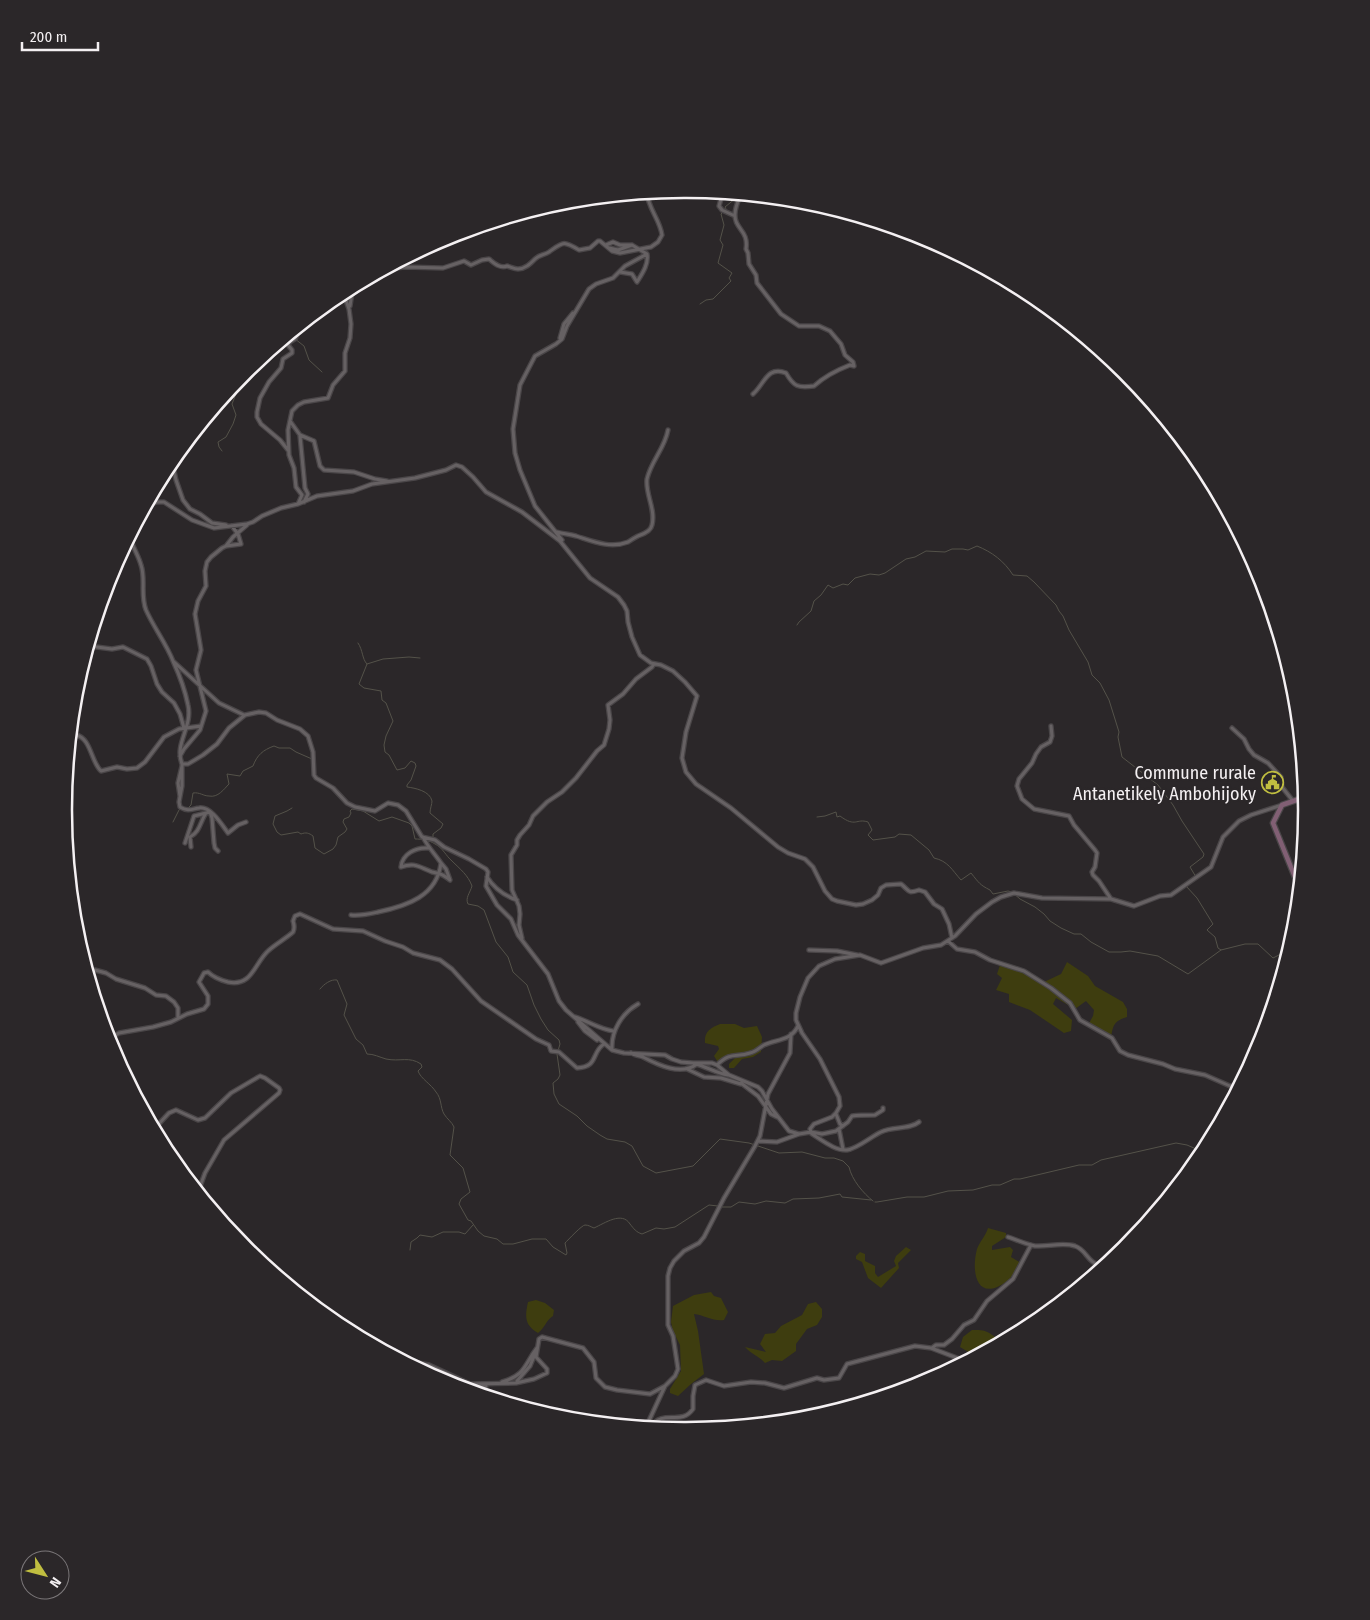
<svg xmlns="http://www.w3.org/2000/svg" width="1370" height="1620" viewBox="0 0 1370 1620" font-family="'Fira Sans Condensed',sans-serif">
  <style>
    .green { fill: #3e3d0f }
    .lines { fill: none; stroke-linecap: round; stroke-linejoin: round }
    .stream { stroke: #545249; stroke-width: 1 }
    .street-casing { stroke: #4a4648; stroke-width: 5.5 }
    .secondary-casing { stroke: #4a4648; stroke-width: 7 }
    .street { stroke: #666163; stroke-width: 3 }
    .secondary { stroke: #815f74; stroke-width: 4.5 }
    .labels { text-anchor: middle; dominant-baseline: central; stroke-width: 4.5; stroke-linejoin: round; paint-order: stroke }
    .poi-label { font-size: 18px; fill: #f4f0f2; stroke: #2b2729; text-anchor: end }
    .rim { fill: none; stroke: #f4f0f2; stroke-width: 2.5 }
  </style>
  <rect width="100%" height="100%" fill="#2b2729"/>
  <path class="green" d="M1067,962L1088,976L1095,986L1123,1002L1127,1009V1017C1114,1021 1113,1025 1111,1038L1088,1025L1093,1016L1094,1010L1086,1001L1075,1009L1056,998L1053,1004L1072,1020L1071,1031L1064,1033L1030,1010L1009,1002V994L996,990L1002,978L997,974L1000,965L1017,966L1034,979L1044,982L1061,974Z
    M720,1024H735L744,1028L757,1026L762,1037L761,1052L753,1057L742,1059L734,1068H729V1064L736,1057L726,1058L719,1064L714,1056L719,1049L718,1046L705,1043C704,1032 710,1028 720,1024Z
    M988,1228L1006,1233V1237L992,1246V1250L1010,1247L1013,1250L1011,1257L1021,1263C1016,1269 1012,1278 1006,1282C976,1303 971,1271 977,1249C979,1243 986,1235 988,1228Z
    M906,1247L911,1250L898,1263L899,1268L881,1288L868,1278L862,1262L856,1259V1256L860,1252L865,1254V1261L875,1266V1273L878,1277L896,1266L894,1261L896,1256Z
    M711,1292L714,1296L721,1298L728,1312L724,1320C714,1322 704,1315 694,1314L698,1331L704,1374L691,1384L678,1396L670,1393V1389L681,1371L680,1345L673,1331L671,1322L673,1306L694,1295Z
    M536,1300L545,1303L554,1310L553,1316C546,1320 545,1328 538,1333C524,1325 525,1316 528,1302Z
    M816,1302L822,1309V1317L817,1325L807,1329L796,1344V1351L782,1361L772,1360L765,1363C759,1356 751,1354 745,1347L766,1352L760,1344L765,1334L775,1333L781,1326L802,1315L808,1304Z
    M972,1330C992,1329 989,1336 1004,1341L975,1356L960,1347L963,1337Z"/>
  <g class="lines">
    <path class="stream" d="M700,304L706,300L713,299L731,281L729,278L732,273L718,263L723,245L720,240L724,225L721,214L726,209L725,207L736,198L737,194
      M290,335L304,346L309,360L322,372
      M222,451L219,447L218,442L226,437L233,424L236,415L232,404L239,386V380L248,373L257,361
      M797,625L799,622L811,611L814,601L821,595L828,585L833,588L843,584L848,585L855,578L870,574L879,575L885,573L906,559L915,557L926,551L945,552L952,549H963L968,550L977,546C992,552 1004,561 1013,575L1027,576L1034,582L1056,605L1059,611L1063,616L1069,630L1088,662L1092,675L1100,683L1109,700L1119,732L1118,737L1122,757L1158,785L1173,805L1182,821L1204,854L1203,857L1190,867L1196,877
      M358,643C363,650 362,659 367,664L359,684L364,688L381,691L382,700L386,703L393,721L386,736L384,745L385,752L389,755L397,770L405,768L411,761L415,763L416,766L411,780L407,785V787C415,788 430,791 432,801C432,804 430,809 430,813L443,824L441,828L433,834V837
      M367,664L383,659L409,657L420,658
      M185,808H188L191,805L193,793C200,792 203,796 209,796C218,798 224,789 229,784L227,774L240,776L243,771L253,766C257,755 263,750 274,746L279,748H290L296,752L312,759
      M292,808L287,811L275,816L273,824L277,832L281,835L298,832L301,834C306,832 309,833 313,836L315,848L324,854L333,849L336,845L338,837L345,832L347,829L343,822L344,819L349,817L351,813L350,811L352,809L363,811L379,821L392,817L409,823L412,826L415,839C422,839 429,840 435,844C443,848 446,856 452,861C460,869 468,875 472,886C470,893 465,898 468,904L478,906L484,910L496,942L508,957L513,972L527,985L534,1005L541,1019L548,1030L559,1040L560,1044L557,1054L560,1075L558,1079L553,1083L554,1094L559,1104L577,1116L587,1126L600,1135L607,1139L625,1142L632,1146L643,1166L656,1173L693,1166L720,1139L749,1143L779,1153L802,1152L825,1158H834L843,1161L849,1167C852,1180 863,1193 873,1201
      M817,817L825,816L836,812L837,817L840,816C856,828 856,818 868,822L872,830L868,835L873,840L895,837L899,834L911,835L929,850L934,858C948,861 952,870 961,880L971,873C979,883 980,885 990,890L993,894L1008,891L1012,892L1020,899L1035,907L1044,914L1050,921L1061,928L1074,934H1081L1091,942L1109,952H1121L1130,951L1158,956L1188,974L1221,950
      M173,822L179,810L181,808
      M1186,886L1197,898L1213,924L1207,930L1215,937L1218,948L1221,950L1245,944H1258L1273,958L1289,950
      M320,989C324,984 331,979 337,980L347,1004L344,1015L356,1039L363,1045L367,1054C374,1054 379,1057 386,1059C400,1062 409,1056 421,1064L422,1067L418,1071C421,1079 431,1084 436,1092C442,1099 440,1107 444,1114C447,1119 452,1122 454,1127L450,1155L463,1168L470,1192L461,1199L459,1204L468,1220L471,1221L478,1231L484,1236L497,1239L503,1244H513L532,1239H546L553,1247L566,1255L567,1253L565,1243C568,1240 582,1225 585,1225C589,1225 591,1227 594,1228C605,1223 622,1211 630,1224C634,1229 636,1232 642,1234L656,1228L664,1229L675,1227L709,1205L718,1206
      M875,1202H877L907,1197H924L948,1191L973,1190L992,1185H1000L1014,1179H1020L1079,1165H1092L1101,1160L1176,1143L1187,1145L1203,1152
      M722,1207H731L739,1202L755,1204L766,1201L785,1203L793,1199L819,1198L840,1194L842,1197L871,1200
      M410,1250L411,1242L417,1238L420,1235L432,1237L443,1232H459L465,1234L473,1225"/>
    <defs>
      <path id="street" d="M708,191L721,199L719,206L722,210L735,216
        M741,194C738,201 735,207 735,214C734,229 749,230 746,249L748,253L749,264L756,275L757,283L781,314L799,326H819L830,331L841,344L845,355L853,362L854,366L850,365C837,370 825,376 814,386C798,388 794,387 786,373C767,365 764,385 753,394
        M442,239L454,236
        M606,245L613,242L620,245H632L647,254C649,264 642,274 637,282L632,274L620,272
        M609,248L618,250L632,245
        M417,252L438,247L462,232
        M386,269L405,267L443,268L464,261L471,265L482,260L489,259C494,263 500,269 507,266C511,267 514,269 518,269C525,269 530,264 535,259C539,255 544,255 549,252C563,242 563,240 579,250L590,248L598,241H600L612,251L620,253L651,247L658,242L662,235C660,220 648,208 647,193
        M350,306L353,286
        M560,338L564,324L573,313
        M290,421L300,435L314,441L320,466L324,470L354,472L375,479L387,481
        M300,436L305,488L308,494L304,502
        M288,450L280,440L261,424L257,417V412L260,398L269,382L281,368L283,359L292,353V350L288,345L290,342L295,339L300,328
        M177,455L174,471L176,480L183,500L190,509L200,514L212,523L226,525
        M148,502L151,504L157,502H164L192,520L214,528L247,524L253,522L262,516L281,508L298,504L302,495L296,487L294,468L289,455L288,430L292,411L298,405L304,402L328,398L333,385L345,371V353L350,338L351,324L349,309L343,292
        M298,504L317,496L353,491L372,484L415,478L446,470L456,465L462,467L473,477L486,492L522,512L560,541L590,578L618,597L624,605L627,611L628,622L632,637L640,655L651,663L661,665L673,671L685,682L697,696L686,732L682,758L686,772L696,784L731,808L778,847L788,853L805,859L813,867L825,891L832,899L837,901L856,905L863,904L872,900L878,895L881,888L886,885L901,884C910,891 907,894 919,890L925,892L934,904L942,909L949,924L952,938
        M557,532C563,534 569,534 576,536C592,541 610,549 628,542C631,540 634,538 638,536C644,534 651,531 652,525C656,509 645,494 647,479C651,461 665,448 668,430
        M130,536C132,547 138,554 141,565C146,579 140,595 146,610C154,628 166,643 173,661C179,674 185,690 188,705C193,727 174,743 182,764H188L203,755L217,744L229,728L245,715L259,712L266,713L277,720L300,729L308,736L313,752L314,775L316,778L333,788L347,803L355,807L375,811L388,803L398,805L406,811L422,837L435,840L444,847L469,859L486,869L488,872L486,886L497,905L511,919L518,935L548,974L559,1001L566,1010L612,1050L624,1053L665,1055L672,1059L681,1062L693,1063H712L717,1065L729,1075L758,1087L762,1091L772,1109L789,1131L799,1134
        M562,540L535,506L520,470L515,453L513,429L520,385L535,356L556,344L562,339L567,326L589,289L596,284L613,278L625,266L647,254
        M226,546L233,537L247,525
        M89,646L112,649L123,647L147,659L151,666L157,684L162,692L174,703L180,714L184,728
        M174,662L219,703L244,715
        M1051,726L1052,736L1050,742L1041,747L1036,754L1032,763L1019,779L1017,786L1022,799L1034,809L1069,816L1074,825L1095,850L1097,853L1095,867L1092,872L1093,875L1099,881L1111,899
        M1232,728L1244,739L1249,749L1254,755L1268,763L1281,777L1282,787L1293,801
        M71,738L76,735C91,738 91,762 101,771L117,767L127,769L137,768L145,762L164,737L179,729L201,726
        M180,756L184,749L200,730L206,711L196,670L201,650L195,614L198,601L206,586L205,571L207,562L211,557L222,548L226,546L241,544L238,534L232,526
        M182,764V786L179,802L180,807C188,812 192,809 199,808C211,806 222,825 228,833L238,825L246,822
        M180,796L178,783L182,766
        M185,843L194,816L210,812L212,818L214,843L215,848L218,851
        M191,847L190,837C200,832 200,822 206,813
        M401,867C415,862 419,867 432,872C441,874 442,874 450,880L446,869L441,863
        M401,867C402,854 416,847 428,848
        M487,877C494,888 505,896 517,900
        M351,915C361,916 369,914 378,912C407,906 437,896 441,863C435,854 427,846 423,837
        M522,938L519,925L520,914L519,906L512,890L511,855L517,845V840L520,835L529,825L533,816L547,802L562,792L576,778L597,751L604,745L609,729L610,720L608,705L623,694L636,679L652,667L654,664
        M948,941L957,949L975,952L990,960L1024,971L1051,988L1070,1003L1080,1020L1112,1038L1120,1051L1128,1055L1163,1064L1175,1069L1205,1075L1230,1086H1238
        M809,950L837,951L857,955
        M88,972L95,970L106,973L116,979L145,988L156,995L166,996L174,1002L178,1008V1018
        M575,1017C588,1021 599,1029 613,1031
        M578,1022L585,1031L597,1040
        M109,1042L114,1036L119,1033L153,1027L171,1022L187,1014L204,1009L208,1004V996L199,982L204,973L208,972C214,978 220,980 228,982C252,987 254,964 268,951C274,945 288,937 293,932C295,928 294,924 293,921L295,916L300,914L333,929L363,931L385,941L403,947L413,953L440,960L452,969L481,1001L536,1039L549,1045L551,1051L559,1052L577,1068C599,1067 591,1052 604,1044
        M612,1049C611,1031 622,1013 638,1004
        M631,1053C635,1056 638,1055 643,1057C658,1065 681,1076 697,1064
        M696,1064C707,1067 716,1073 728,1075
        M717,1065C731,1051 736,1058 750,1053C756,1052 760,1047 764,1045C777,1039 791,1041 798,1026
        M687,1069L704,1077L721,1078L741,1084
        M741,1083L758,1096L771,1114L777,1117
        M836,1114L840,1124L843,1126
        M154,1129L169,1113L176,1110L198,1120L205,1118L231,1093L260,1076L265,1078L279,1088L280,1090L279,1093L224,1140L205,1173L198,1192
        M839,1129L843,1149
        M811,1132L810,1129L814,1124L832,1117L836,1113L840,1106L839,1097L820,1059L802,1033L796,1020V1013L800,997L808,978L819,966L835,959L860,955L881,963L923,948L941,945L955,936L976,914L992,902L1001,897L1014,893L1042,898L1111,899L1134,906L1160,896L1171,895L1211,867L1223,837L1239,821L1251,815L1282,805
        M811,1133L812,1134C822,1140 835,1151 847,1150C857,1149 872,1136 881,1132C893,1126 909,1130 919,1122
        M758,1141L777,1142L799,1134L811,1132L822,1134L836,1131L848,1122L852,1116C859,1115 867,1115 875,1115L883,1110V1108
        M1008,1237C1017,1240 1025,1244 1035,1246C1048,1247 1062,1242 1075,1246C1087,1250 1086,1262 1103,1267
        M932,1348L936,1345H944L952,1339L964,1325L974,1320L987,1301L1013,1279L1031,1245
        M403,1360L429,1365L470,1384L516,1383L534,1379L547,1373V1369L536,1357L539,1339L542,1337L583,1348L594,1362L596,1378L605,1387L617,1390L650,1394L665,1386
        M446,1375L452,1384L458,1387
        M438,1379L452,1384
        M517,1381L530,1366L535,1354
        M502,1382C526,1375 524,1365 537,1348
        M465,1389L486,1386
        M646,1427L665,1386L675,1376L678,1369L673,1336L668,1325V1276L670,1268L674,1261L684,1251L699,1243L704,1237L724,1198L755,1146L760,1136L768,1094L790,1053L791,1034
        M649,1428C665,1407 680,1427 693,1409V1396L695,1385L706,1380L724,1386L751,1382L765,1383L784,1388L817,1378L824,1380L839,1378L847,1364L915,1346L931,1348L965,1361"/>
      <path id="secondary" d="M1299,887L1273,823L1282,805L1305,797"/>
    </defs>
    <use href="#street" class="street-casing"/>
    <use href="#secondary" class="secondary-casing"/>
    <use href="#street" class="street"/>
    <use href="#secondary" class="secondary"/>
  </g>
  <defs>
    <symbol id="civic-ring" viewBox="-11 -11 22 22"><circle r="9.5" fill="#2b2729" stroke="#c0be40" stroke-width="1.5"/><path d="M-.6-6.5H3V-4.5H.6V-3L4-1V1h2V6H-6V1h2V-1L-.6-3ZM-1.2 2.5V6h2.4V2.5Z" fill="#c0be40"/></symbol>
  </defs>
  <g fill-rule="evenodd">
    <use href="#civic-ring" x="1260" y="770" width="25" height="25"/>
  </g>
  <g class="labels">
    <g class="poi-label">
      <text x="1256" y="773">Commune rurale<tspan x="1256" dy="21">Antanetikely Ambohijoky</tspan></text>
    </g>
  </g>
  <path d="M0 0H1370V1620H0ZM684 198H686A612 612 0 0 1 1298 810V810A612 612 0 0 1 686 1422H684A612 612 0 0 1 72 810V810A612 612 0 0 1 684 198Z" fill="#2b2729" fill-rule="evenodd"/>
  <path class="rim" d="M684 198H686A612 612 0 0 1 1298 810V810A612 612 0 0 1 686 1422H684A612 612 0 0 1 72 810V810A612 612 0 0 1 684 198Z"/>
  <g transform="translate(45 1575) rotate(126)"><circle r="24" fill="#2b2729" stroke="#7b7779"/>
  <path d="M0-4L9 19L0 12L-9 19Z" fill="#c0be40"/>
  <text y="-8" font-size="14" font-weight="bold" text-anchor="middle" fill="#f4f0f2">N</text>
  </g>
  <path d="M22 42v8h76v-8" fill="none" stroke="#f4f0f2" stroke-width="2.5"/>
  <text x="30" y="42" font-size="15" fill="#f4f0f2" stroke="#2b2729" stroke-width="4" paint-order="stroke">200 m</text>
</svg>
